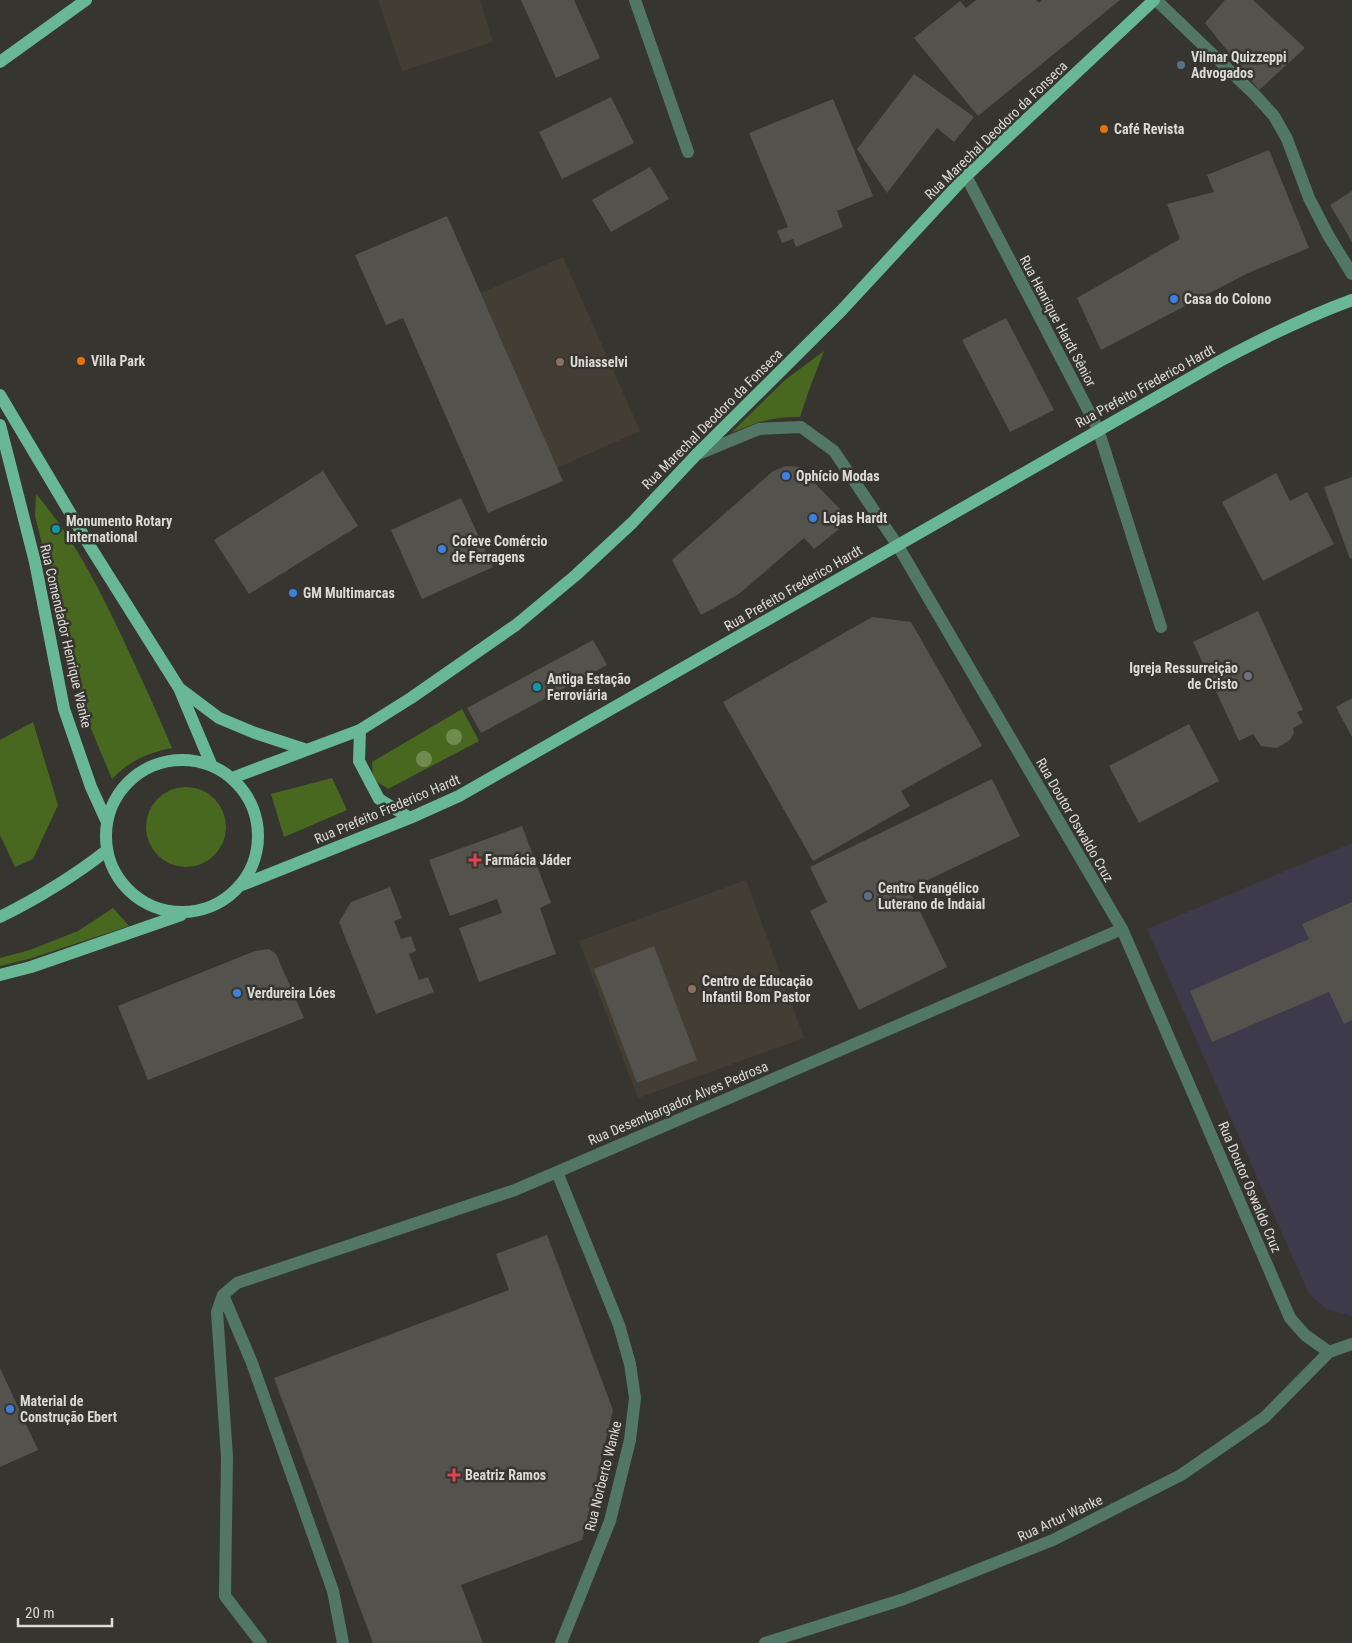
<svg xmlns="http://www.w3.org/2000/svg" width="1352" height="1643" viewBox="0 0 1352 1643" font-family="'Roboto Condensed',sans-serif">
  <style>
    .industrial { fill: #3d3a4c }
    .built { fill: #433e34 }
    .green { fill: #49681f }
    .building { fill: #54524d }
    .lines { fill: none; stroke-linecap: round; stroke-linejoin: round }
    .minor { stroke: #527766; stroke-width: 12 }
    .major { stroke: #68b895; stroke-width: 12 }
    .tree { fill: #718b4f }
    .service-dot { fill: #5c6f8a; stroke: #373530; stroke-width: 2 }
    .food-dot { fill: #e8710a; stroke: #373530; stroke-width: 2 }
    .shop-dot { fill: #3f7fe0; stroke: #373530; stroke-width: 2 }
    .education-dot { fill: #8d6e63; stroke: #373530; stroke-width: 2 }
    .culture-dot { fill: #0f9aa8; stroke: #373530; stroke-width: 2 }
    .worship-dot { fill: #6b7280; stroke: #373530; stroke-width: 2 }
    .health-dot { fill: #e0444e; stroke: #373530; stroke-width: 2 }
    .labels { text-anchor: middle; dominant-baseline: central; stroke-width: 5; stroke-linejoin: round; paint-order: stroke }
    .poi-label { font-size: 14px; font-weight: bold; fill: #dbdad7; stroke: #373530; text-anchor: start }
    .street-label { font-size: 14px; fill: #dbdad7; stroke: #373530 }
  </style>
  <rect width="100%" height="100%" fill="#373530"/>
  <path class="industrial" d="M1352,843V1316L1326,1309L1309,1294L1147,929Z"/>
  <path class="built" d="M378,0H480L493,42L402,71Z
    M563,257L640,431L557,468L481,293Z
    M746,880L804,1038L638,1098L579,941Z"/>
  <path class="green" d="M824,351L809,390L800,417C770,417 758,422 731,433L785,380Z
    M36,494C73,537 98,586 122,637C139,673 156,710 172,748C147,753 129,761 112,779L89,724L63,627L35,516Z
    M462,709L479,741L388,789L373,779L372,762Z
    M33,722L58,805L33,859L15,867L0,835V740Z
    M332,778L347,810L284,837L271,794Z
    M146 827a40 40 0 1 1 80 0a40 40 0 1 1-80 0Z
    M113,908L129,926L32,958L0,966V958L30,950L78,931Z"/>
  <path class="building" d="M521,0H574L600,58L556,78Z
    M976,0H1036L1039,3L1042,0H1120L978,116L914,38L960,1L966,8Z
    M1225,0H1253L1305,48L1259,90L1205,23Z
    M914,74L974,117L954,142L937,128L887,193L857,149Z
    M611,97L634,143L562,179L539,132Z
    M833,99L873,196L837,211L843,227L796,247L793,239L782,243L777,231L788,227L749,133Z
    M1269,150L1309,248L1248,273L1101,350L1077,298L1180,239L1167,204L1214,192L1207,175Z
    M650,167L669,199L611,232L592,200Z
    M1352,191V242L1330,205Z
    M447,216L563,481L488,513L403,318L386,325L355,255Z
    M1006,318L1054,410L1010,432L962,340Z
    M786,466L799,467L840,509L842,517L838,530L814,549L804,538L739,594L701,615L672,560L773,471Z
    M323,471L358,526L249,594L214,540Z
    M1276,473L1290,501L1307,492L1334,544L1263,581L1222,502Z
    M1352,477V558L1350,559L1324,487Z
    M461,498L493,567L422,599L391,530Z
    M1258,611L1303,710L1297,712L1303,723L1293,728L1294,733L1290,740L1277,748L1261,746L1253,734L1239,741L1193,642Z
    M872,617L911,622L982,746L901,791L910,806L813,861L723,702Z
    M593,640L607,665L481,733L467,708Z
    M1352,698V737L1336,707Z
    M1189,724L1219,781L1139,823L1109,766Z
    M992,779L1020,836L909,889L947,967L859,1010L810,911L827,902L810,867Z
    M522,826L551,903L540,908L556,954L479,982L459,928L502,913L497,899L450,916L429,860Z
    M390,887L402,918L394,921L401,939L411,936L416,951L409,954L419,980L428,977L434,992L376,1014L339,922L351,902Z
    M1352,902V1020L1344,1024L1329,992L1212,1042L1190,991L1309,939L1302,924Z
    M654,946L697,1060L637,1083L594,969Z
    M269,949L276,954L304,1018L148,1080L118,1006L255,951Z
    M547,1235L613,1410L582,1540L461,1585L483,1643H373L274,1378L509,1290L496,1254Z
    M0,1368L38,1450L0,1467Z"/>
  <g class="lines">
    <path class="minor" d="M635,0L688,152
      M1156,0L1255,95L1274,116L1287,139L1309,198L1328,235L1352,274
      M966,176L1098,429L1161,627
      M696,455L759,429L801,427L834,451L898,546L1122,929L1290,1318L1305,1335L1329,1352
      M557,1172L619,1325L630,1364L635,1398L630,1440L610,1521L561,1643
      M223,1295L252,1363L333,1591L343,1643
      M261,1643L225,1596L227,1457L217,1312L223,1295L237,1283L515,1190L1122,929
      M765,1643L904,1599L1053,1540L1181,1475L1265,1417L1329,1352L1352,1344"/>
    <path class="major" d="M0,62L86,0
      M0,395L91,548L179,688L211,764
      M0,425L35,562L64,709L91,787L106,820
      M179,688L219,718L255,733L307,750
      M360,730L359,761L379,799L410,818
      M106 836a76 76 0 1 1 152 0a76 76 0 1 1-152 0Z
      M232,778L360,730L411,698L516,625L576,575L632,523L696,455L841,311L966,176L1154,0
      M242,885L410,818L459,796L1220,361C1263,338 1306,317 1352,300
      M0,917C38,898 73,877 106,851
      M0,975L31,967L181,915"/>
  </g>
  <g class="tree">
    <circle cx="454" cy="737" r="8"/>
    <circle cx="424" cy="759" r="8"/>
  </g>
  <g class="service-dot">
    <circle cx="1181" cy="65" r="5"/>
    <circle cx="868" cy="896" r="5"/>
  </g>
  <g class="food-dot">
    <circle cx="1104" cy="129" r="5"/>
    <circle cx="81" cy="361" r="5"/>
  </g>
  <g class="shop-dot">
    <circle cx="1174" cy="299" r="5"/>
    <circle cx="786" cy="476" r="5"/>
    <circle cx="813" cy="518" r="5"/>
    <circle cx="442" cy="549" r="5"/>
    <circle cx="293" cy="593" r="5"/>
    <circle cx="237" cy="993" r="5"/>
    <circle cx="10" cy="1409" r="5"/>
  </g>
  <g class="education-dot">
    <circle cx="560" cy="362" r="5"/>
    <circle cx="692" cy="989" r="5"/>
  </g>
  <g class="culture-dot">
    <circle cx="56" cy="529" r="5"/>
    <circle cx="537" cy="687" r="5"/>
  </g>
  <circle class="worship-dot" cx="1248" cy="676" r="5"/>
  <g class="health-dot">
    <path d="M472.5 852.5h5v5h5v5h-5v5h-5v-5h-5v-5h5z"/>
    <path d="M451.5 1467.5h5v5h5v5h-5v5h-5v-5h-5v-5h5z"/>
  </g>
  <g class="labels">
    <g class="poi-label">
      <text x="1191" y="57">Vilmar Quizzeppi<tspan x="1191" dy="16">Advogados</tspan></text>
      <text x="1114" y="129">Café Revista</text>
      <text x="1184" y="299">Casa do Colono</text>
      <text x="91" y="361">Villa Park</text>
      <text x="570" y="362">Uniasselvi</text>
      <text x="796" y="476">Ophício Modas</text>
      <text x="823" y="518">Lojas Hardt</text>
      <text x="66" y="521">Monumento Rotary<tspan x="66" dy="16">International</tspan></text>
      <text x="452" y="541">Cofeve Comércio<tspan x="452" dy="16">de Ferragens</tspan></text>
      <text x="303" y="593">GM Multimarcas</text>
      <text x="1238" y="668" text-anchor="end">Igreja Ressurreição<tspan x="1238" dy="16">de Cristo</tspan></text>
      <text x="547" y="679">Antiga Estação<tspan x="547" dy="16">Ferroviária</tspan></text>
      <text x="485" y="860">Farmácia Jáder</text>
      <text x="878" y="888">Centro Evangélico<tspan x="878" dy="16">Luterano de Indaial</tspan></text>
      <text x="702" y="981">Centro de Educação<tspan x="702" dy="16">Infantil Bom Pastor</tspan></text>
      <text x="247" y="993">Verdureira Lóes</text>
      <text x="20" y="1401">Material de<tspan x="20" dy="16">Construção Ebert</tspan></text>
      <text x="465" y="1475">Beatriz Ramos</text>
    </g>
    <g class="street-label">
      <text transform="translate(996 130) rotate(-44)">Rua Marechal Deodoro da Fonseca</text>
      <text transform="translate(1058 321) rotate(62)">Rua Henrique Hardt Sênior</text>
      <text transform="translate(1145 386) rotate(-29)">Rua Prefeito Frederico Hardt</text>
      <text transform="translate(712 419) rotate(-45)">Rua Marechal Deodoro da Fonseca</text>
      <text transform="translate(793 588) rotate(-30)">Rua Prefeito Frederico Hardt</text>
      <text transform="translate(66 636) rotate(77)">Rua Comendador Henrique Wanke</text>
      <text transform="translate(387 809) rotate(-23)">Rua Prefeito Frederico Hardt</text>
      <text transform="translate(1075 820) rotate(60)">Rua Doutor Oswaldo Cruz</text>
      <text transform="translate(678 1103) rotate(-23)">Rua Desembargador Alves Pedrosa</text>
      <text transform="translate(1250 1187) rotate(67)">Rua Doutor Oswaldo Cruz</text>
      <text transform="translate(603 1476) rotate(-76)">Rua Norberto Wanke</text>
      <text transform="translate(1060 1518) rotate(-25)">Rua Artur Wanke</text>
    </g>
  </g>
  <path d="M18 1618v8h94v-8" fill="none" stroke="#dbdad7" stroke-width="2.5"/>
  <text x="25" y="1618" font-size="15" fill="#dbdad7" stroke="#373530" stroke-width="4" paint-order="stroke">20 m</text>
</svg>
